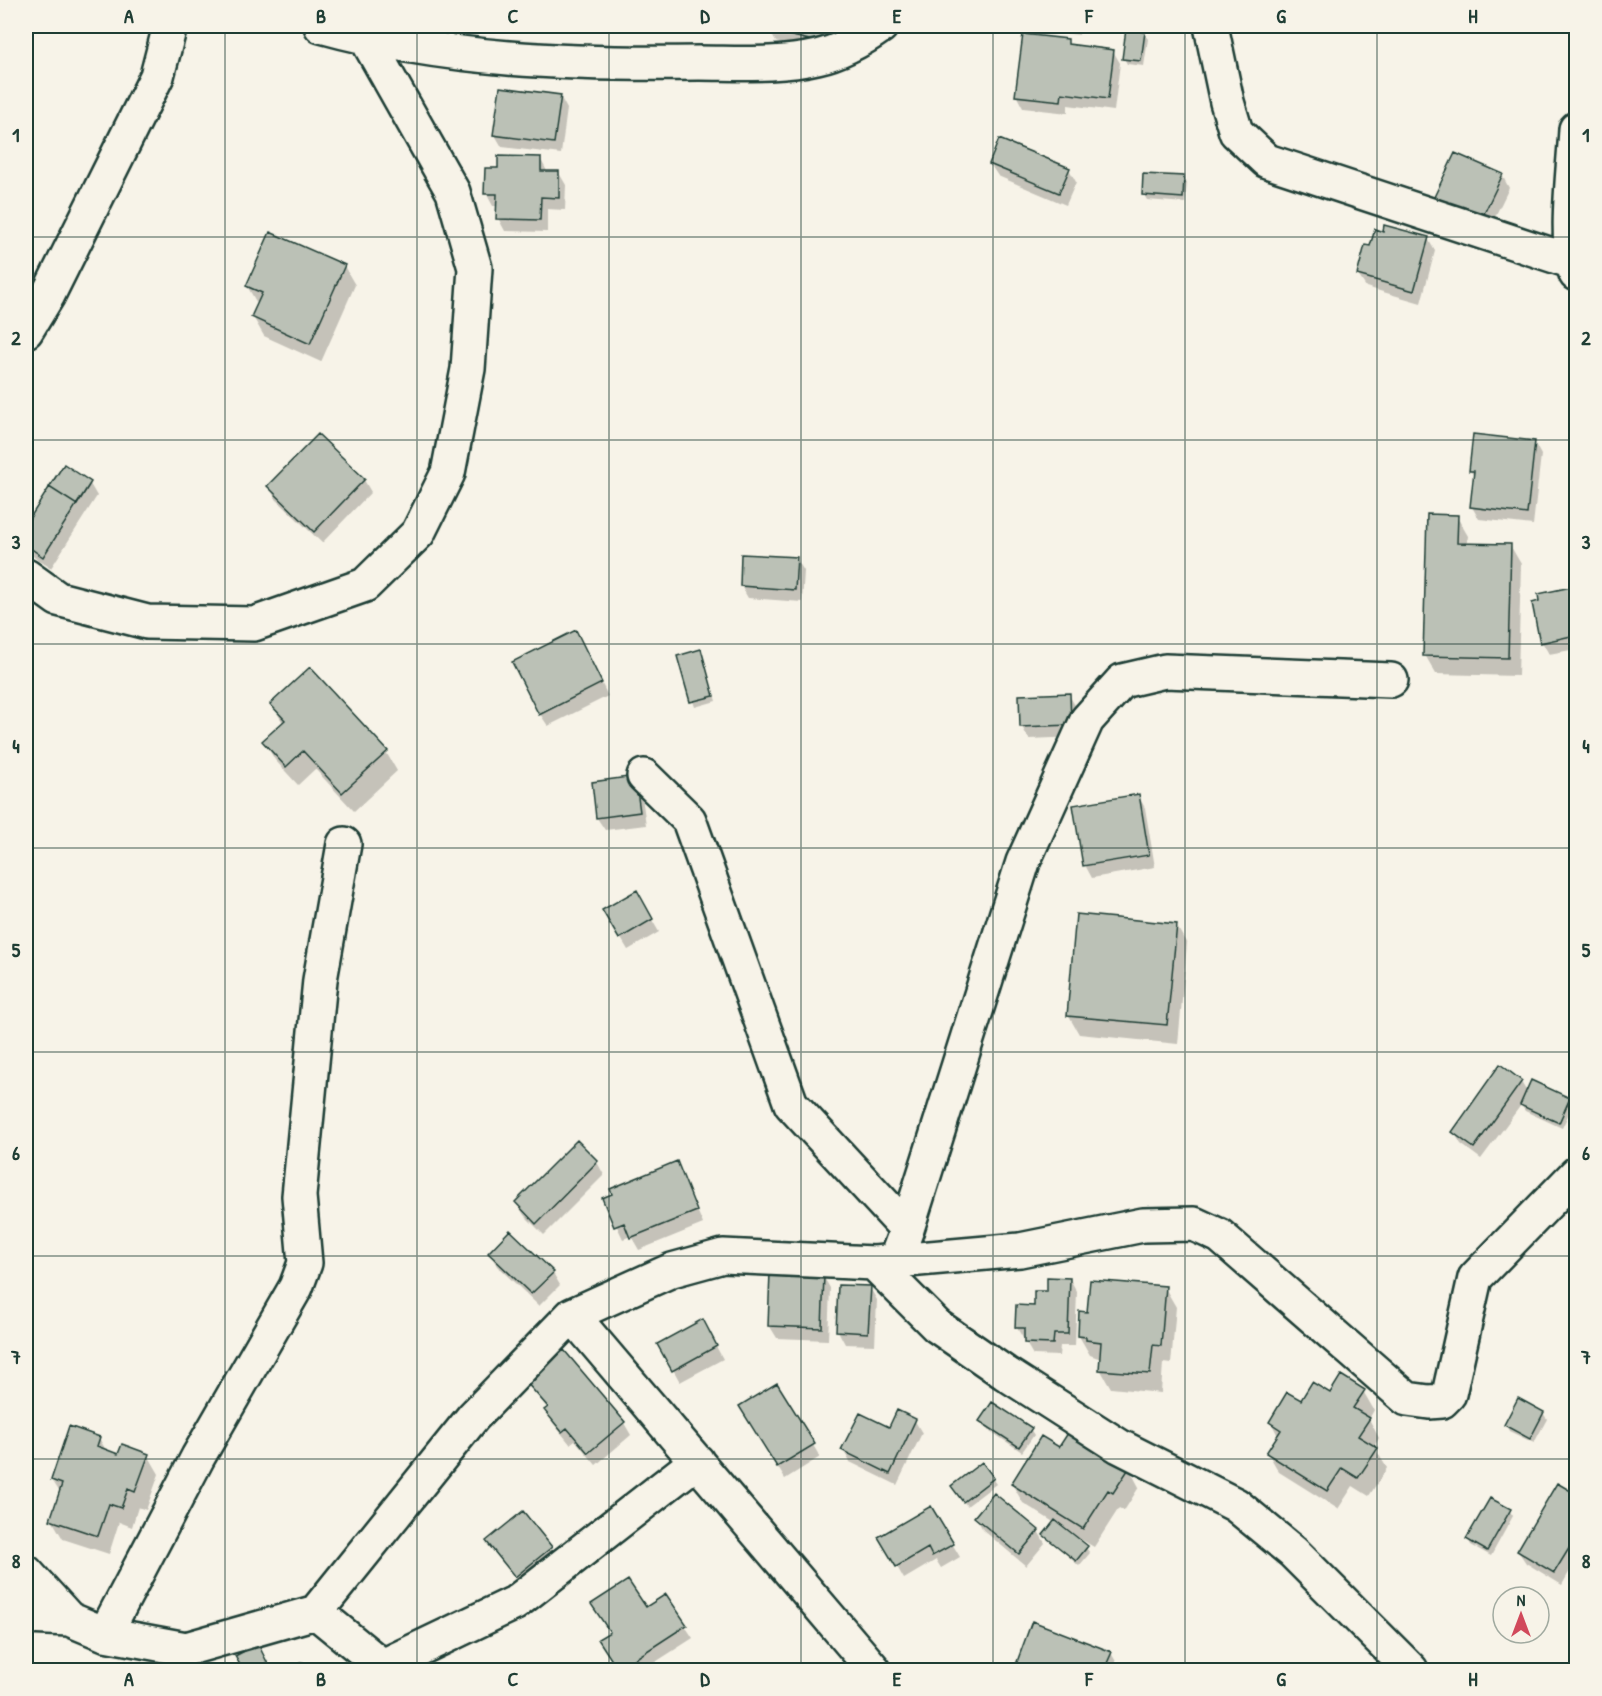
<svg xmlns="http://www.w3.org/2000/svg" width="1602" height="1696" viewBox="0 0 1602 1696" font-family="'Patrick Hand',sans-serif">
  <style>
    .shadow { fill: #0003 }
    .building { fill: #bbc1b6; stroke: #1f3d34; stroke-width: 1.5 }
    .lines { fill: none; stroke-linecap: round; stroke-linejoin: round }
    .minor-casing { stroke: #1f3d34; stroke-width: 38 }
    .tertiary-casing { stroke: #1f3d34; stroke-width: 38 }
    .minor { stroke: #f7f3e8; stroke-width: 33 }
    .tertiary { stroke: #f7f3e8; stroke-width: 33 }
    .grid { fill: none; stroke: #1f3d34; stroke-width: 1.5; stroke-opacity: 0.55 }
    .neatline { fill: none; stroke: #1f3d34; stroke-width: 2 }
    .grid-label { font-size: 20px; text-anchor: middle; font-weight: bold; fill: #1f3d34 }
  </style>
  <rect width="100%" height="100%" fill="#f7f3e8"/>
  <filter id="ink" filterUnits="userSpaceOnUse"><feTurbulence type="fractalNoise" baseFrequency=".0167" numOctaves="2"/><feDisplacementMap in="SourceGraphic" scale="12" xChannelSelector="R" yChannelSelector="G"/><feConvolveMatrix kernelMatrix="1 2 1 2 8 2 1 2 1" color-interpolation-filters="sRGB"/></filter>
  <g filter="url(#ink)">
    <path class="shadow" d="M709,26H733L731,32Z
      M770,26H851L853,30L846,59L776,42L769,30Z
      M1040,26H1080L1079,35L1043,31Z
      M1144,33L1148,39L1144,66L1127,64L1124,58Z
      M1067,41L1070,46L1113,51L1120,63L1114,111L1068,105V113L1023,108L1016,95Z
      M560,96L567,109L561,154L502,147L495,135Z
      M540,158L548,173H559L566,185L565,210L547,209V232L505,231L498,218V206H493L486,193Z
      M990,164L1069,169L1076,182L1066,205L998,176Z
      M1502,175L1509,188L1488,231L1443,209L1436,197Z
      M1183,177L1187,183L1185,203L1147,200L1144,195Z
      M1384,234L1428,239L1435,251L1421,303L1366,287L1358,275L1371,248Z
      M344,266L355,285L321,362L264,336L253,317L258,305L247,286Z
      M1534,442L1541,455L1533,525L1479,519L1472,507L1475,478L1470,470Z
      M64,467L90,484L97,496L51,568L26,552V526Z
      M364,480L371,492L322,543L276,499L269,487Z
      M1457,517L1468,536L1467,545H1510L1521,564L1518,676L1436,674L1425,655Z
      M796,558L804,571L802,602L748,598L741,586Z
      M1576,587V649L1549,654L1542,642L1539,595Z
      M582,644L608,696L548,726L540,714Z
      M700,651L716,701L695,707L678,657Z
      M1069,695L1076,707L1077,737L1029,739L1022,727Z
      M272,704L386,752L397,771L354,811L315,769L298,785L275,760L264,741L283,723Z
      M593,784L641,790L646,825L605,830L597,818Z
      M1138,795L1145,808L1155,867L1092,878L1085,865Z
      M636,892L659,932L628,950L604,910Z
      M1176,925L1187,944L1178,1044L1079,1034L1068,1015Z
      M1576,1025V1037L1572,1027Z
      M1521,1082L1527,1092L1569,1099L1573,1105L1562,1128L1525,1111L1521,1105L1481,1159L1461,1144L1454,1132Z
      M577,1142L597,1162L604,1175L544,1235L524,1215L517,1203Z
      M677,1163L703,1224L639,1250L631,1236L623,1239L604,1199Z
      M490,1253L553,1273L560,1285L539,1306L497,1266Z
      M823,1276L830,1288L828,1340L777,1338L769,1325Z
      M1070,1279L1077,1292L1075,1346H1060L1059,1356L1033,1355L1017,1328L1048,1292Z
      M870,1288L877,1300L875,1345L845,1344L838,1331Z
      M1165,1288L1176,1307L1171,1364L1163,1363L1161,1393L1111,1388L1100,1369L1101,1359L1090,1355L1079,1336L1089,1314Z
      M702,1321L723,1359L680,1382L659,1344Z
      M564,1352L624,1423L631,1435L596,1465L575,1440L570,1444L553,1423L546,1411L548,1409L528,1382Z
      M1363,1391L1374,1410L1369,1419L1379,1438L1374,1447L1387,1468L1369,1496L1353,1486L1338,1509L1279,1472L1268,1453L1278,1436L1271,1422L1301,1402Z
      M1543,1413L1547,1419L1534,1443L1509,1431L1506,1425Z
      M748,1419L813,1445L820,1457L785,1479Z
      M915,1421L922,1433L897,1485L850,1462L843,1450Z
      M981,1421L1030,1429L1034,1435L1022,1452L984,1427Z
      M99,1438L107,1452L119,1456L148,1455L159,1474L146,1510L138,1507L132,1527L119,1522L109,1554L63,1539L52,1520L61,1494L52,1480Z
      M982,1464L996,1484L967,1506L956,1492Z
      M1129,1468L1139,1487L1124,1511L1119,1508L1094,1547L1077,1537L1090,1553L1079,1566L1045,1535L1055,1523L1023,1503L1012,1484Z
      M1558,1485L1576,1496V1560L1562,1585L1526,1563L1518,1551Z
      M931,1508L960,1557L941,1568L936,1560L904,1579L880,1537Z
      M1509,1510L1513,1516L1491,1556L1471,1545L1468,1539Z
      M976,1517L1038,1531L1045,1543L1026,1566L983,1530Z
      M488,1542L551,1548L558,1560L524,1588Z
      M645,1609L685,1626L693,1638L643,1670H619L607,1652Z
      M1033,1623L1111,1653L1118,1665L1116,1670H1015Z
      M301,1664L335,1669L336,1670H300Z"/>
    <path class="building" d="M768,26H845L839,47L767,30Z
      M1038,26H1077L1076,30Z
      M1126,29L1145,32L1141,61L1122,59Z
      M1023,34L1068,39V44L1114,50L1108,99L1062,93L1061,101L1015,96Z
      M500,87L561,95L554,143L493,135Z
      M999,139L1070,168L1059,193L989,164Z
      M1455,153L1503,174L1481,220L1445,212L1449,203L1434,197Z
      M498,156L541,157V171H559V198L541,197L540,220L496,219L497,194H484L485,168H498Z
      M1143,174L1184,176L1183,198L1142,195Z
      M1384,225L1429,237L1414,291L1357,275L1365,245L1370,246L1375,229L1383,232Z
      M270,232L345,265L310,344L251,317L262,293L246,286Z
      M318,434L365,479L314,532L267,486Z
      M1473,434L1535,441L1527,514L1470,507L1474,471H1469Z
      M64,464L91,482L77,505L49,487Z
      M64,464L91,482L43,557L26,545V524Z
      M1427,514L1458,515L1457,543L1511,544L1508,658L1423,656Z
      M741,554L797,557L795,590L740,586Z
      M1576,586V635L1540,643L1532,603L1539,601L1538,594Z
      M576,630L602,683L539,715L512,662Z
      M701,649L714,696L690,702L677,656Z
      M310,667L388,751L342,793L303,751L286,767L262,741L285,720L270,704Z
      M1070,693L1071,725L1020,727L1019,695Z
      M635,776L640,812L596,818L592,782Z
      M1139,794L1149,855L1083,866L1073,805Z
      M637,890L653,919L619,939L602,910Z
      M1076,914L1177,924L1167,1025L1067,1016Z
      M1500,1064L1522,1081L1474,1148L1452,1132Z
      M1531,1080L1570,1098L1559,1123L1520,1105Z
      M577,1140L598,1161L536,1224L515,1202Z
      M677,1161L697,1211L630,1238L624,1223L614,1227L602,1198L612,1194L610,1189Z
      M510,1230L554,1272L531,1294L488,1253Z
      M770,1272L824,1275L822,1328L768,1326Z
      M1047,1277L1070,1278L1068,1334H1054L1053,1344L1024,1343V1328H1015L1016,1305L1034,1306V1291H1047Z
      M1090,1280L1166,1286L1161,1346L1153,1345L1150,1374L1099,1370L1101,1342L1086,1340V1337L1078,1336L1079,1311L1087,1312Z
      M838,1285L871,1286L868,1333L836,1331Z
      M703,1319L717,1346L672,1371L657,1344Z
      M564,1350L625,1422L588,1453L567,1428L562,1432L544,1410L548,1407L526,1382Z
      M1341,1375L1365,1390L1353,1408L1370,1418L1358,1436L1378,1448L1358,1478L1342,1468L1327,1491L1266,1453L1281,1430L1269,1422L1287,1392L1301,1400L1312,1382L1330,1393Z
      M777,1383L815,1444L777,1467L739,1406Z
      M1518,1398L1544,1412L1530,1439L1504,1425Z
      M992,1402L1032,1428L1019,1447L979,1421Z
      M897,1410L916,1419L890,1474L841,1450L860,1413L889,1427Z
      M69,1426L100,1437L97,1446L118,1454L122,1444L149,1454L135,1492L128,1489L121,1508L109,1504L98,1536L50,1520L62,1484L51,1480Z
      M1070,1430L1130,1467L1113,1493L1108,1490L1083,1529L1011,1484L1041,1436L1059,1447Z
      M982,1462L994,1478L963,1502L951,1486Z
      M1557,1483L1576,1494V1537L1554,1573L1517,1551Z
      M994,1493L1039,1530L1019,1554L974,1517Z
      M1490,1498L1511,1509L1487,1551L1466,1539Z
      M931,1506L954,1544L932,1556L928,1548L896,1567L878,1537Z
      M523,1511L552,1547L515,1577L486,1541Z
      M1055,1520L1088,1546L1076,1561L1043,1535Z
      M628,1580L646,1607L666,1594L687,1625L618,1670L598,1639L610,1632L591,1604Z
      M1032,1621L1112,1652L1104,1670H1014Z
      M258,1644L271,1670H243L235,1656Z
      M300,1662L336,1668V1670H298Z"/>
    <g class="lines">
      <defs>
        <path id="minor" d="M321,26C444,60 572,65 699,63C737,63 779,66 817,57C839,52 863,39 881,26
          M1211,26L1227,102L1236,132L1267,161L1573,262
          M1576,129C1574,169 1564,238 1576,274
          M26,576L58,599L147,622L254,624L365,585L418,533L448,473L468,369L475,268L453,192L366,38
          M644,776L689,820L791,1104L907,1229
          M895,1261L907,1229L1023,862L1087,720L1122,681L1165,671L1391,680
          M874,1263L937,1326L1005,1373L1119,1446L1236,1505L1293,1552L1411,1670
          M572,1315L874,1670
          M26,1572L69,1619L105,1634L186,1649L316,1612L473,1417L572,1315L672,1270L723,1256L874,1263L1020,1250L1143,1225L1194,1224L1220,1236L1407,1399L1429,1402L1442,1401L1449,1394L1475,1278L1576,1174
          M316,1612L387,1670
          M26,1617L69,1619
          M105,1634L198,1457L296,1287L305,1263L299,1196L320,980L344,844
          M383,1666L515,1603L697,1461"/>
        <path id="tertiary" d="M26,331L48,295L157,76L170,26"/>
      </defs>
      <use href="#minor" class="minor-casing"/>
      <use href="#tertiary" class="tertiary-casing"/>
      <use href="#minor" class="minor"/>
      <use href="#tertiary" class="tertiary"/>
    </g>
  </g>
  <path class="grid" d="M225,26V1670M417,26V1670M609,26V1670M801,26V1670M993,26V1670M1185,26V1670M1377,26V1670M26,237H1576M26,440H1576M26,644H1576M26,848H1576M26,1052H1576M26,1256H1576M26,1459H1576"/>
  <rect width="1602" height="1696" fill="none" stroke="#f7f3e8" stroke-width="66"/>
  <g transform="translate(1521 1615)"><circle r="28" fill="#f7f3e8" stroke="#a1aaa0" stroke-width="1.5"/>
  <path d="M0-4.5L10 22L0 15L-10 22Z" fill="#d1495b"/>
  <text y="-9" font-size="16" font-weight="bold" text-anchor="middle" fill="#1f3d34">N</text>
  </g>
  <rect x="33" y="33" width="1536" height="1630" class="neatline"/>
  <g class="grid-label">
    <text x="129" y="23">A</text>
    <text x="321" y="23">B</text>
    <text x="513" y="23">C</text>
    <text x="705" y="23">D</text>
    <text x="897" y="23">E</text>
    <text x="1089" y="23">F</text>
    <text x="1281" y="23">G</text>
    <text x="1473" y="23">H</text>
    <text x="16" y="142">1</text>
    <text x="1586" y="142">1</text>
    <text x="16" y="345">2</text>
    <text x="1586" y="345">2</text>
    <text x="16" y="549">3</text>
    <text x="1586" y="549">3</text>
    <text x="16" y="753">4</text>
    <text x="1586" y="753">4</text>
    <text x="16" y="957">5</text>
    <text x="1586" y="957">5</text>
    <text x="16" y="1160">6</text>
    <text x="1586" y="1160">6</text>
    <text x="16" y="1364">7</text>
    <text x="1586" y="1364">7</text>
    <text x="16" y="1568">8</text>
    <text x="1586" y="1568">8</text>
    <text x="129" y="1686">A</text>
    <text x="321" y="1686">B</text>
    <text x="513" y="1686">C</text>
    <text x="705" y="1686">D</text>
    <text x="897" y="1686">E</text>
    <text x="1089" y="1686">F</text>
    <text x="1281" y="1686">G</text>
    <text x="1473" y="1686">H</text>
  </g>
</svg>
